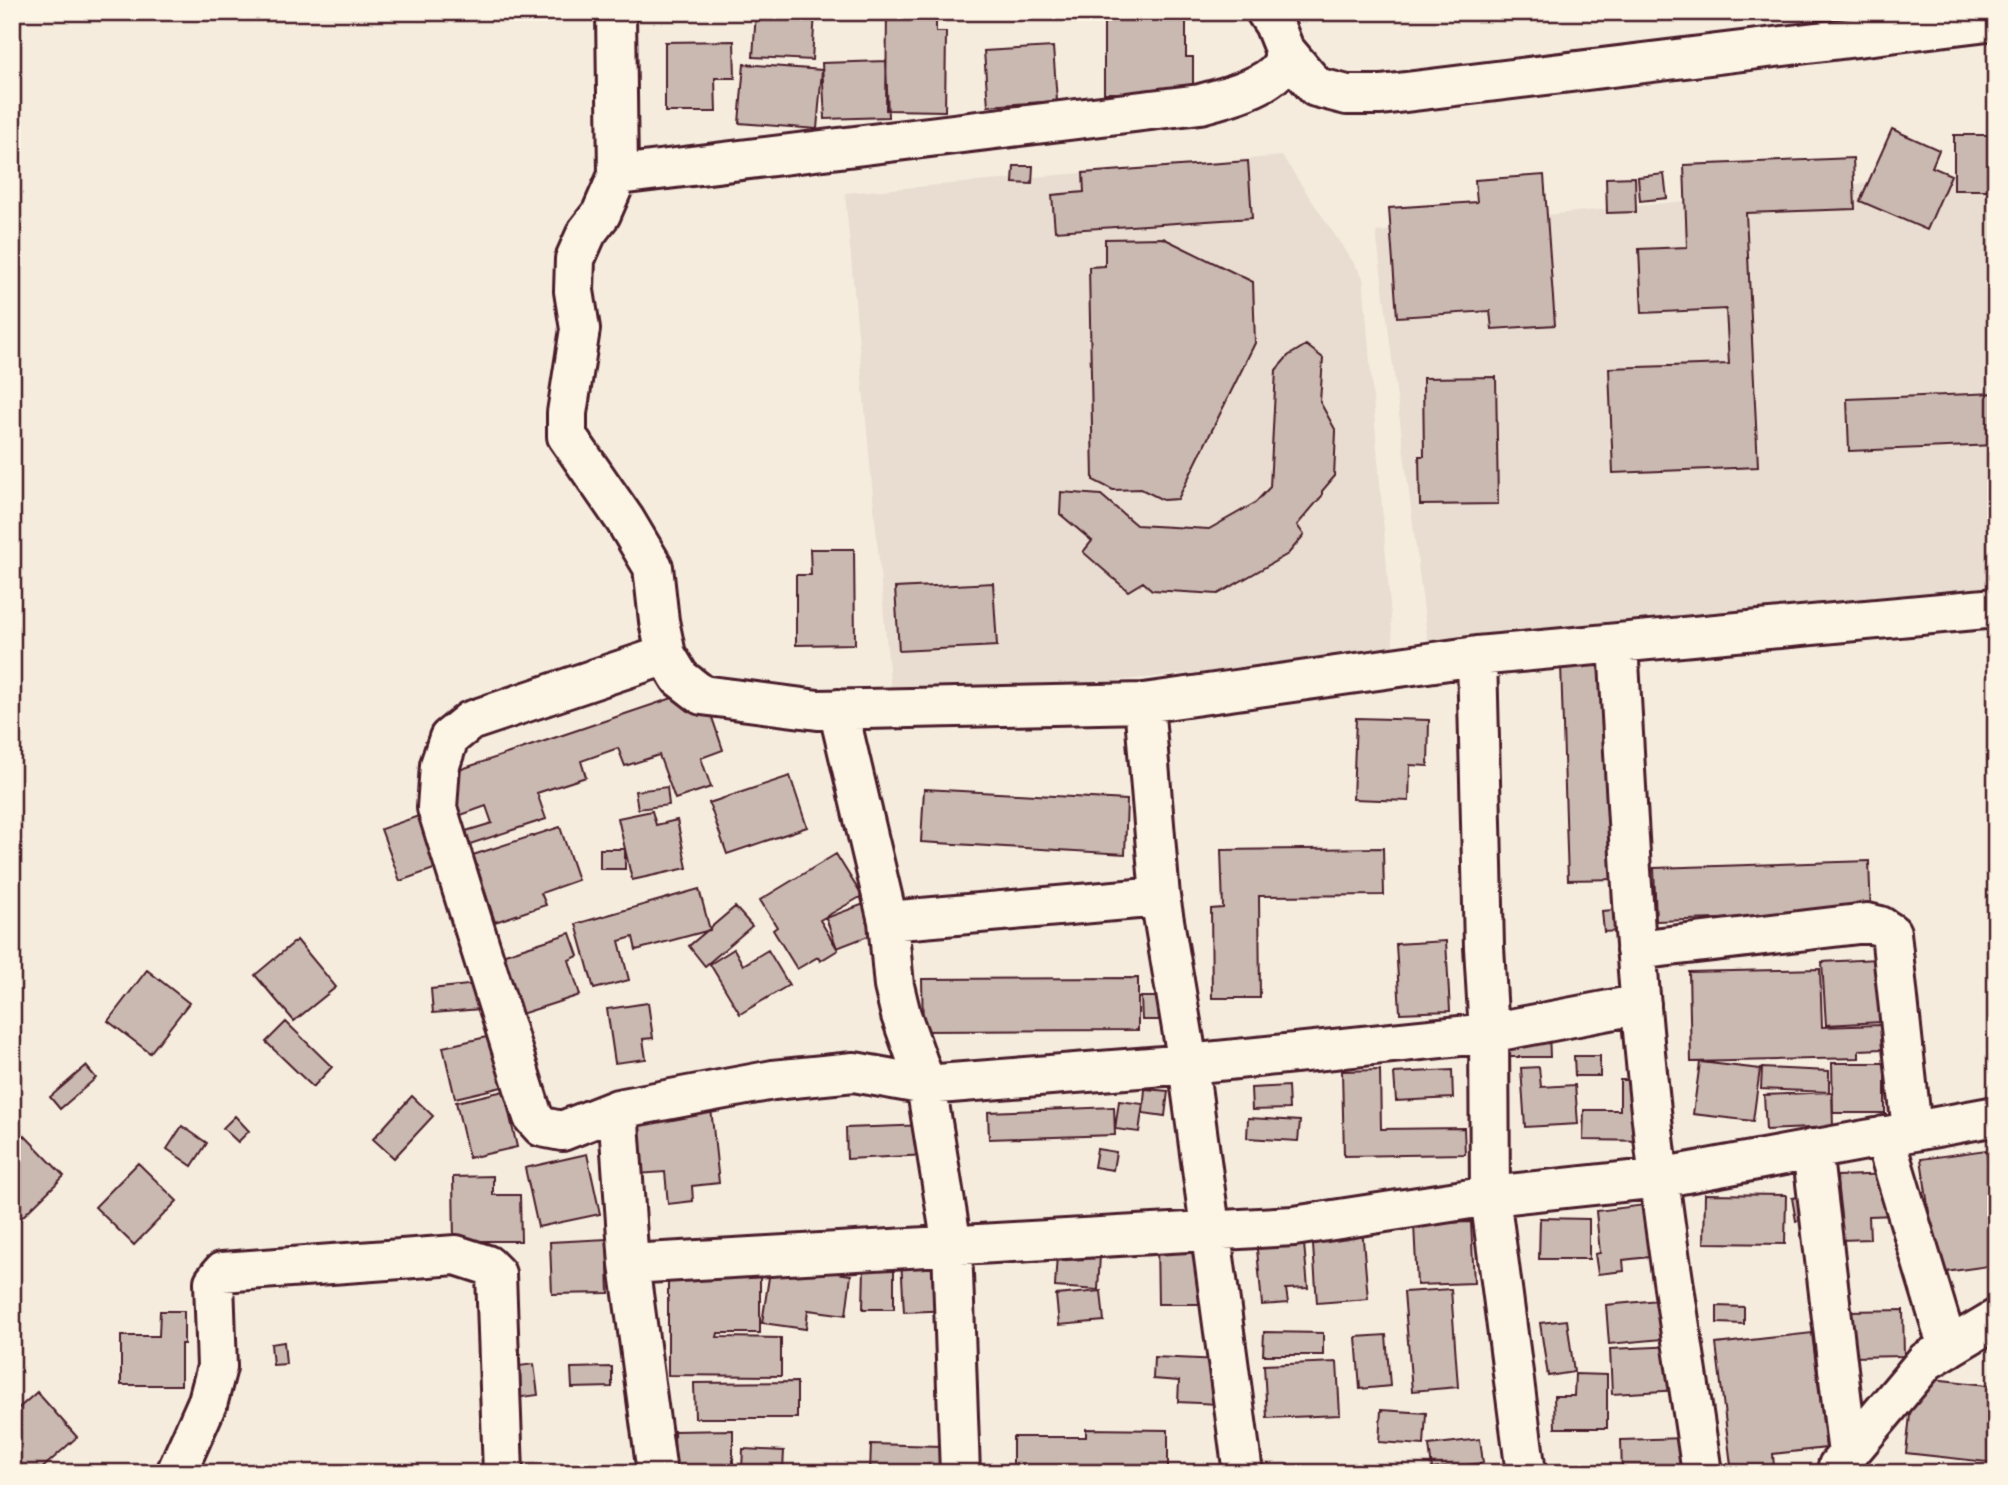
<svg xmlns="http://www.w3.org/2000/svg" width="2008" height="1485" viewBox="0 0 2008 1485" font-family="Mali,sans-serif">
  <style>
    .built { fill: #e8ddd0 }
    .building { fill: #cab9b1; stroke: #4a1f2b; stroke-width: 2 }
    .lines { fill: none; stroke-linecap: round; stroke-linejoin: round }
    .street-casing { stroke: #4a1f2b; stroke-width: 44 }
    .street { stroke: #fcf5e5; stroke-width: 38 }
  </style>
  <rect width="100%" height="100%" fill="#f5ecde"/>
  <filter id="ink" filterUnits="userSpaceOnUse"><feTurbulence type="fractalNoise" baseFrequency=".0143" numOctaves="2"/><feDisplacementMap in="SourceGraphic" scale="14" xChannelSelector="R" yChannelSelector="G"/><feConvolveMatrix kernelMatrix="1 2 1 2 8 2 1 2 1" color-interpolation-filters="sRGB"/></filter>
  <g filter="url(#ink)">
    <path class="built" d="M1282,156L1363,277L1394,654L892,702L845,193Z
      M1996,170V602L1428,643L1376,232Z"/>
    <path class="building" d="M756,12H815L812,60L753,57Z
      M887,12H936V32H946L945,111L886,110Z
      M1104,15H1186V57H1193V93H1104Z
      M734,41L735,78H715L716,112H665V42Z
      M1053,47L1057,101L988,106L984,51Z
      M886,61L888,117L825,119L822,63Z
      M744,64L822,70L817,129L739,123Z
      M1892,129L1939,150L1932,167L1951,175L1927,230L1860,201Z
      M1954,135H1996V190H1954Z
      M1853,158L1855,209L1746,213L1758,467L1613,473L1609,368L1729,364L1726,309L1642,313L1639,249L1687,247L1684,165Z
      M1248,161L1252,218L1055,231L1052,195L1084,192L1083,173Z
      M1014,166H1033L1032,184L1013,183Z
      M1664,174L1667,198L1640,201L1638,177Z
      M1544,175L1555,325L1492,329L1490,311L1397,317L1389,208L1477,202L1475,180Z
      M1635,177L1636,212L1607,213L1606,178Z
      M1163,238L1253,282L1255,343L1178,499L1163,500L1141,489L1113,490L1093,480L1089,267L1105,266V239Z
      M1306,345L1323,358L1320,402L1336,431L1334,477L1322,491V496L1297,525L1304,535L1288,554L1218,594L1152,590L1143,582L1128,591L1083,552L1092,541L1060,514L1061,492L1101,495L1136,525L1209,529L1255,503L1270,487L1276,370L1288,356Z
      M1496,377L1498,504L1420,505L1419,456H1424L1423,378Z
      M1996,393V445L1849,451L1847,399Z
      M810,549H854L855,644L796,645V575H811Z
      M993,583L997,646L899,651L895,588Z
      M1613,663L1619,879L1568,880L1561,664Z
      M702,688L723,750L701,758L711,787L675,799L659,755L625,766L618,748L581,761L586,777L537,793L546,819L470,844L466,831L492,823L486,806L461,815L447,774Z
      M1356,718L1429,720L1428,766L1410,765L1409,801L1353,799Z
      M790,776L807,827L727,854L709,803Z
      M667,787L669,805L638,809L635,791Z
      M924,789L1127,800L1125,854L921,842Z
      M652,811L656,825L677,820L687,868L632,880L618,818Z
      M430,812L448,864L400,881L381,829Z
      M560,827L578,880L541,893L546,905L495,922L473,855Z
      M1383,848L1384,895L1259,896L1260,998H1212L1211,909L1223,908L1221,850Z
      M600,849H625V869H600Z
      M836,854L862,896L820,920L838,950L820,961L818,957L797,969L773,930L777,927L760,900Z
      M1869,861L1871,914L1656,921L1654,868Z
      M699,889L710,930L636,950L633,937L619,941L629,980L594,989L576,924Z
      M864,904L876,933L837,948L826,918Z
      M735,907L752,926L705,966L689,946Z
      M1627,909L1629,930L1604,932L1602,911Z
      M570,933L578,956L569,960L580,995L521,1014L502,955Z
      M297,940L336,987L294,1021L255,975Z
      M1446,941L1450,1011L1400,1013L1396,944Z
      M734,949L743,965L768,950L789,985L740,1014L710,964Z
      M1877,959L1881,1022L1826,1025L1822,962Z
      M1820,969L1822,1027L1881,1025L1882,1049L1859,1050V1058L1691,1062L1689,972Z
      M147,970L189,1003L150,1053L108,1021Z
      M1138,978V1030L923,1031L922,979Z
      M477,984L480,1009L433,1013L431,989Z
      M1141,997H1158L1159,1020H1142Z
      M648,1003L653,1038L643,1039L646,1059L615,1063L607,1009Z
      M286,1022L332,1067L313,1087L266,1042Z
      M1549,1031L1550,1057H1509L1508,1032Z
      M491,1036L502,1087L455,1098L443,1047Z
      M1574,1056H1600V1076H1575Z
      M1700,1062L1760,1069L1753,1121L1693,1114Z
      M1832,1063H1885V1113H1833Z
      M86,1066L96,1078L60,1109L50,1097Z
      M1539,1067L1541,1087L1575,1085L1578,1124L1525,1127L1521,1068Z
      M1762,1068L1829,1071V1092L1761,1089Z
      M1380,1070L1381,1129L1464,1128L1465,1154L1344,1156L1342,1071Z
      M1452,1070L1453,1098L1396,1101L1394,1073Z
      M1620,1080H1652V1141L1583,1140L1584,1110H1620Z
      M1288,1086L1289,1109L1252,1110L1251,1088Z
      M1145,1089L1168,1091L1165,1116L1143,1113Z
      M504,1091L517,1147L469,1158L456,1102Z
      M1832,1092L1833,1127L1766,1130L1764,1095Z
      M412,1096L433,1116L394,1158L373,1139Z
      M1119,1101L1143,1104L1139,1132L1115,1129Z
      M1114,1107L1115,1135L989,1139L988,1112Z
      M711,1108L719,1183L692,1186L693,1201L668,1204L665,1172L623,1175L617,1116Z
      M235,1116L249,1131L238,1142L223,1128Z
      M1248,1118L1300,1121L1298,1141L1247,1138Z
      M927,1125L928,1155L847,1159L846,1128Z
      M182,1126L207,1143L192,1166L167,1149Z
      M24,1135L64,1176L12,1227V1147Z
      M1097,1149L1116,1152L1113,1170L1094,1167Z
      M1986,1150L1996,1209V1265L1938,1273L1921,1159Z
      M587,1154L600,1214L538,1227L525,1168Z
      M138,1163L177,1201L134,1245L95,1207Z
      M1893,1174L1896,1215L1869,1216L1870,1239L1840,1240L1837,1176Z
      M493,1176V1195H520L521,1241H454L453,1177Z
      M1705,1194L1786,1195L1785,1244L1704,1243Z
      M1810,1195L1814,1218L1796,1221L1792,1198Z
      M1661,1203L1667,1255L1623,1260L1624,1271L1598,1274L1595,1254L1600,1253L1596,1211Z
      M1540,1218L1589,1219V1259H1539Z
      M1471,1222L1474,1283L1417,1285L1414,1224Z
      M1362,1227L1368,1299L1317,1303L1312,1231Z
      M1303,1233L1308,1288L1286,1289L1288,1303L1262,1305L1256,1238Z
      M607,1239L609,1293L552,1294L550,1242Z
      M1157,1241H1209L1210,1304H1158Z
      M1057,1253L1100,1255L1098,1290L1055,1287Z
      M950,1256L953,1310L904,1312L901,1259Z
      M771,1264L851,1275L846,1315L808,1310L806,1329L762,1323Z
      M864,1268H894V1309H863Z
      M668,1274H760V1333H718L717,1337L781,1338V1376L668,1375Z
      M1451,1289L1458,1387L1412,1391L1404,1292Z
      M1101,1291L1104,1321L1059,1325L1056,1295Z
      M1669,1299L1673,1338L1609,1344L1606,1305Z
      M1717,1306L1744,1307V1324L1717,1323Z
      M1903,1310L1904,1356L1851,1357L1850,1311Z
      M160,1311H184V1344H181V1385H121V1336H159Z
      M1567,1320L1574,1372L1548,1376L1540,1323Z
      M1264,1332L1323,1333V1355H1263Z
      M1812,1333L1826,1448L1773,1454L1774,1467L1768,1468L1769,1473H1732L1716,1344Z
      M1386,1335L1390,1386L1360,1389L1356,1337Z
      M284,1342L286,1364L273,1365L271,1344Z
      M1678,1346L1681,1390L1612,1394L1610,1349Z
      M1154,1357L1221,1360L1219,1404L1178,1402L1179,1381L1153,1379Z
      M1337,1362L1340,1415L1267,1418L1264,1365Z
      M534,1364L538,1395L515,1398L511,1367Z
      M612,1367V1387L572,1388L571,1368Z
      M1575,1374L1607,1375V1428H1555L1554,1396H1574Z
      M1914,1377L1996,1386V1463L1906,1453Z
      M797,1382V1418H695L694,1383Z
      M37,1392L77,1437L37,1473H24L12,1459V1414Z
      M1381,1410L1426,1413L1424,1445L1379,1442Z
      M1086,1429L1168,1430V1473H1013V1437H1086Z
      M733,1430V1473H675L674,1431Z
      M1684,1438V1473H1622L1621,1440Z
      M1480,1439L1483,1463L1432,1469L1429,1445Z
      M871,1444L940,1446L939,1473H870Z
      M743,1449L784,1451L783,1470L742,1469Z"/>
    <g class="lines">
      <defs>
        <path id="street" d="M616,12L618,175L601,214L587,232L575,259L574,291L580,329L567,413V436L625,520L653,567L659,621L666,655L680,678L702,695L818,710L1144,703L1477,656L1484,947L1489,1033L1490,1196L1526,1473
          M1266,12L1274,24L1284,49L1316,87L1347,95H1381L1996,20
          M618,175L1200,104C1223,98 1268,87 1281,66C1284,61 1284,54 1284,49
          M1618,643C1628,822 1636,1001 1659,1178C1671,1277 1688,1375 1702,1473
          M666,655L470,721L449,738L440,765L437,808L533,1117L542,1127L562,1131L618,1109L773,1080L854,1072L926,1085L1188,1064L1489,1033L1641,1004
          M1477,656L1996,608
          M1144,703L1160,897L1188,1064L1243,1473
          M838,709L888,921L894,986L901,1015L926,1085L952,1246L960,1473
          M888,921L1160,897
          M1636,950L1867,923L1880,926L1891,933L1912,1131
          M618,1109L629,1264L657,1473
          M1884,1136L1948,1348
          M1812,1149L1848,1454
          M629,1264L1294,1226L1490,1196L1659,1178L1996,1116
          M1838,1466L1926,1361L1996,1319
          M176,1473L208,1401L217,1367L214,1282L222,1272L456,1255L487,1265L496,1274L503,1473"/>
      </defs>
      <use href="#street" class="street-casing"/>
      <use href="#street" class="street"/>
    </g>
  </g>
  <rect width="2008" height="1485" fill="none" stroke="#fcf5e5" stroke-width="42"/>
  <rect x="21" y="21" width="1966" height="1443" fill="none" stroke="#4a1f2b" stroke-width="2.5" filter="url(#ink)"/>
</svg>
